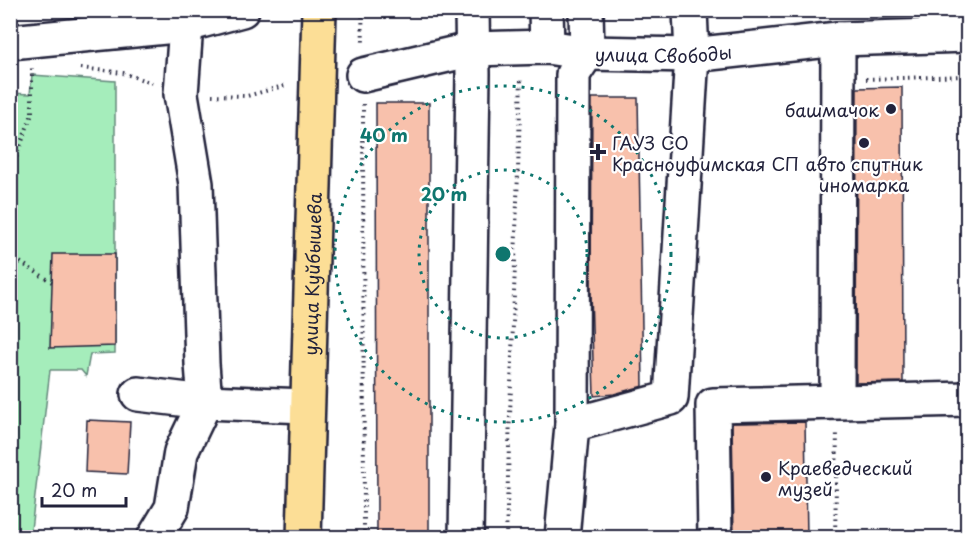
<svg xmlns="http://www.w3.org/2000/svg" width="978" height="548" viewBox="0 0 978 548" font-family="'Playpen Sans',sans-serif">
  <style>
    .green { fill: #a5edbb; stroke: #64887b; stroke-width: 1.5 }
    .building { fill: #f8c1ac; stroke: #22223b; stroke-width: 1.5 }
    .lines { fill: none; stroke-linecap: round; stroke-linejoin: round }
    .minor-casing { stroke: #22223b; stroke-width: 38 }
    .major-casing { stroke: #22223b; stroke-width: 38 }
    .path { stroke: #22223b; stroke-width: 4; stroke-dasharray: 1.5 4.5; stroke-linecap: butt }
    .minor { stroke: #fff; stroke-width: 33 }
    .major { stroke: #fcde96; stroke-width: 33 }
    .ring { fill: none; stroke: #0f766e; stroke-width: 3; stroke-dasharray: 3 6 }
    .poi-dot { fill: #22223b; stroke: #fff; stroke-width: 2 }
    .labels { text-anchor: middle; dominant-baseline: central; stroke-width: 4.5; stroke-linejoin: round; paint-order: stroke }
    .street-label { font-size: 18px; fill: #22223b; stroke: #fff }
    .poi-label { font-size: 18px; fill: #22223b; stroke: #fff; text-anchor: start }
    .centre { fill: #0f766e; stroke: #fff; stroke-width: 3 }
    .ring-label { font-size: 18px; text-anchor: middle; font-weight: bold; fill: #0f766e; stroke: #fff; stroke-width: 4.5; stroke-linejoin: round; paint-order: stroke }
  </style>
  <rect width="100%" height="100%" fill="#fff"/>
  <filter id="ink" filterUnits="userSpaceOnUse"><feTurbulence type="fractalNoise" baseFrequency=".0167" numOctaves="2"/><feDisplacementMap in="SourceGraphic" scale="12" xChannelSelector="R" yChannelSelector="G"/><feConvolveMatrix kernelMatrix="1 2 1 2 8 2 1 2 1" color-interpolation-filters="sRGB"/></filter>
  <g filter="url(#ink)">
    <path class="green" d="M32,75L115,81V353L90,354L86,376L81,370H50L30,538L10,537V93L30,94Z"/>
    <path class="building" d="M902,87L903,382L856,383L857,88Z
      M592,98H638L643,386L614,394L594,396L591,292Z
      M376,103H429V537H377Z
      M53,254H115V346L50,348Z
      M87,420L130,422L127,474L85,472Z
      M805,422L807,537H734L732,423Z"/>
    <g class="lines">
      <defs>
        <g id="minor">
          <path d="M546,10L547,47"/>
          <path d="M10,42L186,25L242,10"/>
          <path id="s1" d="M363,75L473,49L547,47L587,53L692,55L838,39L968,35"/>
          <path d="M138,394L205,402L307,406"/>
          <path d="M837,401L838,39"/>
          <path d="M572,425L671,398L692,55L690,10"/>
          <path d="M154,538L172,508L181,452L205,402L202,364L196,184L181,94L186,25"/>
          <path d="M466,538L473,74L472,10"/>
          <path d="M562,538L572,425L573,74L587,53L586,10"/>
          <path d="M715,538L713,405L968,399"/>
        </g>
        <g id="major">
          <path id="s2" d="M304,538L319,10"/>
        </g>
      </defs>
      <use href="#minor" class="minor-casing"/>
      <use href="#major" class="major-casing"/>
      <path class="path" d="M362,10L363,46
        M81,68L123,73L152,83
        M866,79L968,76
        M212,95L247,96L287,85
        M363,104L364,538
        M10,174L32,114V68
        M10,256L52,282
        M506,538L521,79
        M835,538L837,430"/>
      <use href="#minor" class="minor"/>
      <use href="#major" class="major"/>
    </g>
  </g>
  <g class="ring">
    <circle cx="503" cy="254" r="84"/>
    <circle cx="503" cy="254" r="168"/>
  </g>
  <g class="poi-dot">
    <circle cx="891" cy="109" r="6"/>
    <circle cx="864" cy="143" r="6"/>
    <path d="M595 143h6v6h6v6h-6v6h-6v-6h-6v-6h6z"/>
    <circle cx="766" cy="477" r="6"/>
  </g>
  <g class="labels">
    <g class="street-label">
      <text stroke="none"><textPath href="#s1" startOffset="304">улица Свободы</textPath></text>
      <text stroke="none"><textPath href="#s2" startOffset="264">улица Куйбышева</textPath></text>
    </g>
    <g class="poi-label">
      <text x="879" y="109" text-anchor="end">башмачок</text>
      <text x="612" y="142">ГАУЗ СО<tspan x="612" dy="21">Красноуфимская СП</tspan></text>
      <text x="864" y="163" text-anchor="middle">авто спутник<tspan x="864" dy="21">иномарка</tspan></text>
      <text x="778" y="467">Краеведческий<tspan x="778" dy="21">музей</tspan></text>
    </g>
  </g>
  <circle cx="503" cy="254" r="9" class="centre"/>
  <g class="ring-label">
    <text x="384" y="142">40 m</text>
    <text x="444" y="201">20 m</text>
  </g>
  <rect width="978" height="548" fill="none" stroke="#fff" stroke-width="36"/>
  <rect x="18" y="18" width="942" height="512" fill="none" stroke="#22223b" stroke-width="2" filter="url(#ink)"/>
  <path d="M42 497v9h84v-9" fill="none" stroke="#22223b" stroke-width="3"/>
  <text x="51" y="497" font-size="18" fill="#22223b" stroke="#ffffff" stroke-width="4.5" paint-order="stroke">20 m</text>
</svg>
